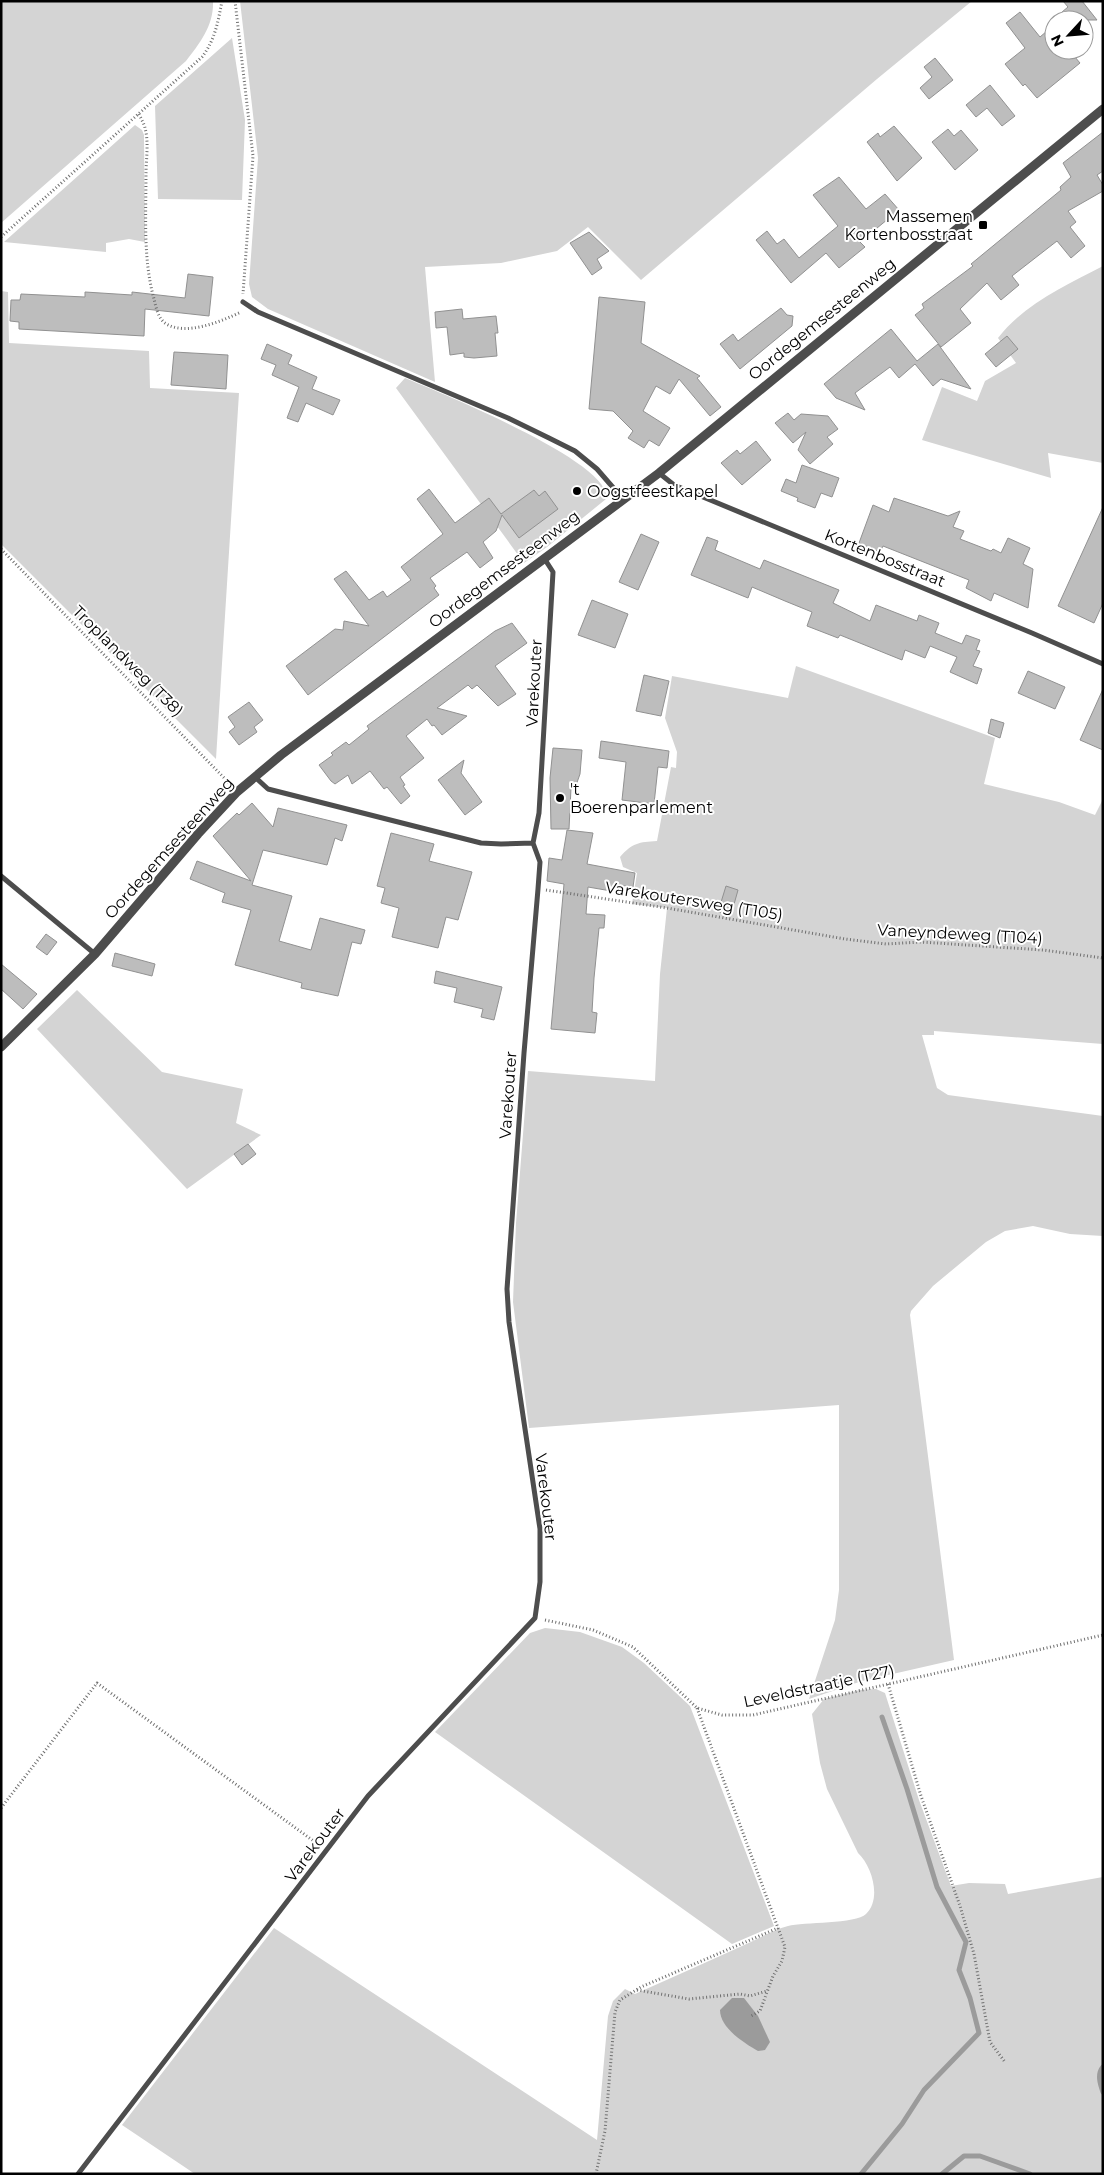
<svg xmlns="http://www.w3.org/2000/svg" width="1104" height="2175" viewBox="0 0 1104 2175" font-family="Montserrat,sans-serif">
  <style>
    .green { fill: #d4d4d4 }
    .water { fill: #9b9b9b }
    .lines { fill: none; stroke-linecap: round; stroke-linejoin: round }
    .stream { stroke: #9b9b9b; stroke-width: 5 }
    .building { fill: #bdbdbd; stroke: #919191 }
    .path { stroke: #6f6f6f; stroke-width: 3; stroke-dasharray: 1 2.5; stroke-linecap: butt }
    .minor { stroke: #4d4d4d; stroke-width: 5 }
    .tertiary { stroke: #4d4d4d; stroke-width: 9 }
    .poi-dot { fill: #000; stroke: #fff; stroke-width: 2 }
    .labels { text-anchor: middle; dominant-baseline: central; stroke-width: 4; stroke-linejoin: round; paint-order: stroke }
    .poi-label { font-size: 16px; fill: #000; stroke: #fff; text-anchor: start }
    .street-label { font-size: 16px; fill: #000; stroke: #fff }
  </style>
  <rect width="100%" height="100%" fill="#fff"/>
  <path class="green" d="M1,1H213C214,25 200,43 186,61L1,223Z
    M240,1H972L877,79L641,280L588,227L557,251L501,263L425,267L435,382L268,309L252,297L249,284L258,158Z
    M232,38L245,120L242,200L158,199L155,106Z
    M135,125L142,130L144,135L145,242L129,239L106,243V252L4,242Z
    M1103,266V463L1048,453L1051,478L922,440L942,387L977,401L985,381L1016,363L998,338C1023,305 1066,285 1103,266Z
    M1,291L8,292L9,343L149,351L150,388L239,393L216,759L1,544Z
    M405,378C436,391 615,463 606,499L547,547L524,563L396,388Z
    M796,666L995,738L984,784L1059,802L1095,815L1103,799V1044L934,1031V1035H922L937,1088L948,1095L1103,1116V1236L1070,1234L1033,1226L1005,1231L986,1242L933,1286L911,1311L910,1315L954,1660L862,1681L809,1699L835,1620L839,1590V1405L529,1428L513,1302L516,1223L528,1071L655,1081L660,974L667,908L632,904L637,873L623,867L620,857C632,843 639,842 657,841L671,767L676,768L677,752L665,718L672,676L788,698Z
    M77,990L162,1072L243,1089L236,1123L261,1135L187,1189L37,1029Z
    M545,1628L580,1632L622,1647L644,1663L690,1706L774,1926L732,1944L435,1732L530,1633Z
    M876,1689L885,1693L919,1800L951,1886L969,1883L1005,1884L1008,1894L1103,1877V2174H195L122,2125L274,1928L597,2140L608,2016L613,2001L625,1989L635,1994C671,1978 707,1962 742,1946C757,1940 772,1930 788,1926C803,1922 856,1924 866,1914C882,1899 872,1866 858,1853L827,1789L820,1763L812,1714L824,1699L860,1690Z"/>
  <path class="water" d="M732,1998H744L758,2016L770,2042L765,2050L758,2051C744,2043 720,2028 720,2010Z"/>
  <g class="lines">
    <path class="stream" d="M1103,2067C1097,2074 1100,2084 1103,2092
      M861,2174L902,2124L924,2090L979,2033L970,1998L959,1970L966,1942L937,1887L907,1789L882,1717
      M942,2174L964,2156H980L1030,2174"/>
  </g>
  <path class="building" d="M1063,1H1082L1097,20H1069L1062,12L1068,7Z
    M1020,12L1040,37L1054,25V50H1069L1080,63L1037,98L1025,84L1023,86L1005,64L1025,48L1006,23Z
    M935,58L953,80L929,99L920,88L932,77L924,67Z
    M990,85L1015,116L1002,126L987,108L976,117L966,105Z
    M894,126L922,158L897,181L867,142L878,133L880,137Z
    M948,129L954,136L961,130L978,150L955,170L932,142Z
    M1103,132V171L1097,175L1103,185V191L1068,211L1076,222L1070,227L1085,246L1071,258L1057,241L1012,276L1019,285L1001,300L987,283L960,309L971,323L941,347L915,315L924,308L922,304L973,266L971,264L1061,190L1060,187L1071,177L1063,163Z
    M839,177L866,209L885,194L899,210L860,242L865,247L839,268L826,253L791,283L756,240L767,231L777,244L784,239L799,258L838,226L813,195Z
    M589,232L609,251L597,259L602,268L592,275L570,243Z
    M188,274L213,277L209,316L145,309L144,336L19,329V322L10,321L11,300H20L21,294L85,297V292L132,295V292L185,298Z
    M599,297L645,302L641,343L700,376L697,378L721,407L710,416L679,379L670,394L656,386L643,411L670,428L659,446L649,440L644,448L628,438L633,431L613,411L589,409Z
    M781,308L787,315L793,316L792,326L740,369L720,344L733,334L738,341Z
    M462,309L463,319L496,316L498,333H495L497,356L474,358L464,357V353L450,355L447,327L436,328L435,312Z
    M891,329L917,361L938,344L971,389L941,379L933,386L915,364L899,378L890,367L855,393L865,410L836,398L824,384Z
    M1007,336L1018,349L996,367L985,354Z
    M267,344L292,355L288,364L317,377L312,389L340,400L333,415L306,403L298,422L287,418L299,387L272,375L276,365L261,359Z
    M174,352L228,355L226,389L171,385Z
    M788,413L794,420L801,414L828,416L838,429L827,437L833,444L810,464L798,450L806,432L793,443L775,423Z
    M756,441L771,460L742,485L721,463L737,450L740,454Z
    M802,465L839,478L832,497L821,493L815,508L797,501L798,498L781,491L786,479L796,483Z
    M429,489L455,523L489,498L501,514L534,490L539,496L545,491L558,509L519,538L502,515L496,531L483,542L493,558L480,568L467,552L430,578L436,586L434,588L439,595L308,695L286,666L335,629L343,630L344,621L369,626L334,579L346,571L369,600L383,591L387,597L411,580L401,567L443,534L417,499Z
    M894,498L948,516L960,511L953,527L964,531L960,539L991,551L993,549L1001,553L1008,538L1030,548L1023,564L1033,569L1028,608L994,593L991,601L966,588L969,580L883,546L880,552L859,543L873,505L889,512Z
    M1103,507V603L1094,623L1058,606Z
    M641,534L659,542L638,590L619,582Z
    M707,537L718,541L715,550L760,569L764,560L839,590L833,603L870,621L876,605L917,621L919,615L939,623L935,633L962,644L966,635L980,640L976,650L980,651L973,666L982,669L977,684L950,672L957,657L930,646L925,658L905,650L902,660L840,635L838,638L807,626L812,612L785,601L752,587L748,598L691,575Z
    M592,600L628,614L615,648L578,635Z
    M512,623L527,643L495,666L516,694L498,706L477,685L472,689L468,685L437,708L467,716L442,735L434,725L432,726L427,719L406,736L424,758L400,777L405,785L403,786L410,796L401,804L387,787L384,789L370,771L352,784L348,775L335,784L331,781L319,765L333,755L331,753L346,742L349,745L369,729L367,726L495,631Z
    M1028,671L1065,687L1055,709L1018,693Z
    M644,675L669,681L661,716L636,711Z
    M1103,689V750L1080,740Z
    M249,702L263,720L254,727L257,732L239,745L229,732L235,727L228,717Z
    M991,719L1004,723L1000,738L988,733Z
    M601,741L669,751L667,768L658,767L654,804L622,800L626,762L599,758Z
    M553,748L582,750L580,774L575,788H571L569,829H551L550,778Z
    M464,760L461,773L482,802L465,815L438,780Z
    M252,803L273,827L278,808L347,825L342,841L335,838L327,865L263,850L252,885L292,896L279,941L311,950L320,918L365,930L361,944L352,942L338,996L301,988L302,983L235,965L251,910L222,902L225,893L190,879L197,861L251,881L213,836L237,813L239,815Z
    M567,830L593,833L587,864L635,873L633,887L618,885L617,892L588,887L586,914L605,915L604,928H599L594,978L592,1012L597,1013L595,1033L551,1029L564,884L547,881L549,858L562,860Z
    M391,833L434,844L429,861L472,872L458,920L446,917L438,948L392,937L399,908L381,903L385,888L377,886Z
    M726,886L738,890L731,915L718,912Z
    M46,934L57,942L47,955L36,947Z
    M115,953L155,964L152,976L112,966Z
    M1,964L37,994L23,1009L1,989Z
    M436,971L502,987L494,1020L481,1017L483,1009L454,1002L457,988L434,983Z
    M248,1144L256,1154L242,1165L234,1154Z"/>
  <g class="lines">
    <path class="path" d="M235,1L253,156L243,294
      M139,114C141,119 144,123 145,128C149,142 146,160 146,174C146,216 143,259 154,299C156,307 158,318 165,323C185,337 222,321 241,312
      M1,237L202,57C215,40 218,22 222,1
      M1,549L230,784
      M546,890L667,908L845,939L886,944L921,942L1043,950L1103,958
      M545,1620L593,1630L633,1647L697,1708L722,1715H753L1103,1635
      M888,1684L921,1796L960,1906L974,1954L990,2042L1005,2062
      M697,1708L785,1947L782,1961L773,1976L760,2011L751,2016
      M1,1808L97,1683L319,1845
      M637,1990L689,1999L740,1994L750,1996L767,1991
      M596,2174L605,2131L615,2012L620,2000L641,1987L778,1928"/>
    <path class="minor" d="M243,302L258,312L508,418L549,438L575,451L597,469L623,499
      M659,473L674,485L1032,633L1103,664
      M255,777L268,789L481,843L501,844L533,843
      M1,876L95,954
      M78,2174L368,1796L535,1618L540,1582V1529L509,1322L507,1289L524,1053L538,889L540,862L533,843L539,813L553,572L544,558"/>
    <path class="tertiary" d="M1,1047L95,954L198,834L237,792L281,755L659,473L1103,109"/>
  </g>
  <g class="poi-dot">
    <rect x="978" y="220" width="10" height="10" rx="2.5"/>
    <circle cx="577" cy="491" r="5"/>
    <circle cx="560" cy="798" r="5"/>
  </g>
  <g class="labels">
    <g class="poi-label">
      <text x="973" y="216" text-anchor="end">Massemen<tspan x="973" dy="18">Kortenbosstraat</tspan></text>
      <text x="587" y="491">Oogstfeestkapel</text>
      <text x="570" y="789">'t<tspan x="570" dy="18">Boerenparlement</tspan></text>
    </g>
    <g class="street-label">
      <text transform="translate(822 319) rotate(-39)">Oordegemsesteenweg</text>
      <text transform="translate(885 558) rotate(22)">Kortenbosstraat</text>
      <text transform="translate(504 569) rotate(-37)">Oordegemsesteenweg</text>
      <text transform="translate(128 661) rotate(45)">Troplandweg (T38)</text>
      <text transform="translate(534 683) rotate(-87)">Varekouter</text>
      <text transform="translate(169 848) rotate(-48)">Oordegemsesteenweg</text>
      <text transform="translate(694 901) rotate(9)">Varekoutersweg (T105)</text>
      <text transform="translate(960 934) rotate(3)">Vaneyndeweg (T104)</text>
      <text transform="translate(508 1095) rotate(-86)">Varekouter</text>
      <text transform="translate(546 1497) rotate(83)">Varekouter</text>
      <text transform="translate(819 1686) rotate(-12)">Leveldstraatje (T27)</text>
      <text transform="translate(315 1845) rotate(-53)">Varekouter</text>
    </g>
  </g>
  <rect width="1104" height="2175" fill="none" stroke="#000000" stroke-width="5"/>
  <g transform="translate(1069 35) rotate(244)"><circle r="24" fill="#ffffff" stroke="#999999"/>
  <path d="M0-4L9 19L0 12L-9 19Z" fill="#000000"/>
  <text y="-8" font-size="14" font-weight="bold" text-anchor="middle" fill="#000000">N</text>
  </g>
</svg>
